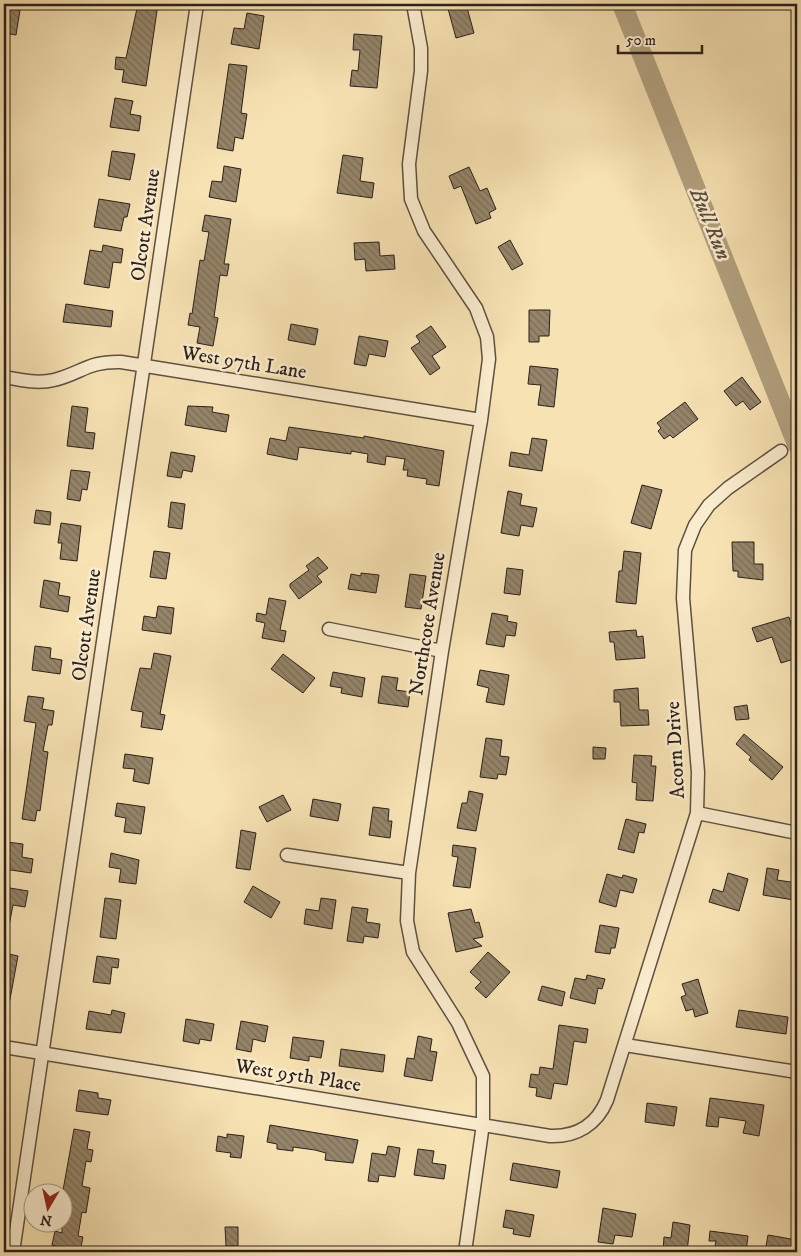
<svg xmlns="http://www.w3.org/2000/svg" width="801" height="1256" viewBox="0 0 801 1256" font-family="'IM FELL DW Pica',serif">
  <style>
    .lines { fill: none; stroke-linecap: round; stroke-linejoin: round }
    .river { stroke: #b2a07f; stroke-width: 20 }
    .building { fill: url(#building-back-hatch); stroke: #2b201b }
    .minor-casing { stroke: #5e5041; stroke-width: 15 }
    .minor { stroke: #faecce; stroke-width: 12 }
    .labels { text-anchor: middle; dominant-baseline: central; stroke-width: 5; stroke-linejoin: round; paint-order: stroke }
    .street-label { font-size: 20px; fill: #2b201b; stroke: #faecce }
    .water-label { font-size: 21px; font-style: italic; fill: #5a4d3e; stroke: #faecce }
  </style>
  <defs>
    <pattern id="building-back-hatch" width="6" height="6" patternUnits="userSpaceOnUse" patternTransform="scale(1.25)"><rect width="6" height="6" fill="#95856a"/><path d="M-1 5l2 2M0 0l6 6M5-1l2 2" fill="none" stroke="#7a6c56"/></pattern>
  </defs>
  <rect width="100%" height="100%" fill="#f7e2b3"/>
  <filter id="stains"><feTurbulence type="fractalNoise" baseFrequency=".004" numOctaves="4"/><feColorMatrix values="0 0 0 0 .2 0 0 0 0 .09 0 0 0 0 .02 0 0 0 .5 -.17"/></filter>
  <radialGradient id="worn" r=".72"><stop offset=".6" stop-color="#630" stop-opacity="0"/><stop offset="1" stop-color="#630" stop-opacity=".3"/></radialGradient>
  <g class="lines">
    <path class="river" d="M622,4L797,444"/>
  </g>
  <path class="building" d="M4,4H21L16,35L4,33Z
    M138,4H158L146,86L122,82L124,70L115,69L116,57L126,58Z
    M453,4H466L474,33L456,38L447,5Z
    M247,13L264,16L259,49L231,44L234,28L244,29Z
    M354,34L382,36L377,88L350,86L352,70L358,71L360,50H353Z
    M229,64L247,66L241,113L247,114L243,139L235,137L233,151L217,148Z
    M115,98L133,101L130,114L141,116L139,131L110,127Z
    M112,151L135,154L130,180L108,176Z
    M343,155L363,158L360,181L374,183L372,198L337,193Z
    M224,166L241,169L236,202L209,197L212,181L222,182Z
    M469,167L480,191L487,188L496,209L489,213L491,218L476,224L461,186L454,189L449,176Z
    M99,199L130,204L127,217H124L121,231L94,227Z
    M205,215L231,219L224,264H229L227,276L220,275L214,317L218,318L213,346L197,343L200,327L188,325L190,313L192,314L200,260L204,261L209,232L202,231Z
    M510,240L523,264L512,270L498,247Z
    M379,242L380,256L394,255L395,269L366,271L365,259L355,260L354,243Z
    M103,245L123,249L121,263L113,262L109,288L84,284L90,250L102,252Z
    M66,304L113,311L111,327L63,322Z
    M529,310H550L549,336H539V342H529Z
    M291,324L318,329L315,345L288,340Z
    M431,326L446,347L432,356L440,368L430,375L411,348L420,342L416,336Z
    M359,336L388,341L385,357L369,354L366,366L354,364Z
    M530,366L558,369L554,407L538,405L541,385L528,384Z
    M742,377L761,402L750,410L743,401L736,406L724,391Z
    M685,402L698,419L673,438L670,435L664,439L658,431L661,428L657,423Z
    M72,406L88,408L85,432L95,433L93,449L67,446Z
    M188,406L213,407L212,412L229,415L226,432L185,425Z
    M289,427L364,438V436L444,451L439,486L426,484L427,479L407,476L408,470H403L405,459L386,456L385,465L367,462L368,454L351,451V454L299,447L297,460L267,454L270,438L286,441Z
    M532,438L547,440L542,471L509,466L511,452L529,455Z
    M171,452L195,456L192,472L183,470L181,478L167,476Z
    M71,470L90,472L87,490L82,489L80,501L67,499Z
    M642,485L662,490L651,529L631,523Z
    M508,491L522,494L520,505L537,508L533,527L521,525L519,536L501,533Z
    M171,502L185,504L182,529L168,527Z
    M36,510L51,512L50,525L34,523Z
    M61,523L81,526L77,561L60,559L62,543H58Z
    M732,542H754V564H763V580L738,577V571H733Z
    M154,551L170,553L166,579L150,577Z
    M624,551L641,553L636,604L616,602L619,571H622Z
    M318,557L328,568L317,576L322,582L299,599L290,587V584L309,570L306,566Z
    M507,568L523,570L520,595L504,593Z
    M361,573L379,575L376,593L348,589L351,574L361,576Z
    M410,574L426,576L421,609L405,607Z
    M44,580L60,583L58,595L70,597L68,612L40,607Z
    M269,598L286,601L280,630L286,631L284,642L262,638L265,623L256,621L257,613L266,615Z
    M158,606L174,608L171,634L142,630L144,616L156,618Z
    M492,613L508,616L507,621L517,623L515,636L506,635L504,647L486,644Z
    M789,617L797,643V658L781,663L772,637L757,642L752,628Z
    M636,630L637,637L643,636L645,658L616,660L614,642H610L609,632Z
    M35,646L51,648L50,658L62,660L60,674L32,670Z
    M154,653L171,656L160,714L165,715L162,730L141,727L143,712L131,710L140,668L151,669Z
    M283,654L315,678L303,693L271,669Z
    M480,670L509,675L504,705L486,702L489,688L477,685Z
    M333,672L365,678L362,697L341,693L342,688L330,686Z
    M382,676L398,678L396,690L410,692L408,707L378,703Z
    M638,688L639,710H648L649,725L621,726L620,702H614V690Z
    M28,696L44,698L42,709L54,711L52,725H48L43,751L48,752L40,811L37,810L35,821L22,819L36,723L24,721Z
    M747,705L749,719L736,720L734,707Z
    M744,734L783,767L772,780L749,760L751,757L736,744Z
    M486,738L502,740L500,756L509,757L506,775L498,774L497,779L480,777Z
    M593,747L606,748L605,759H593Z
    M125,754L153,758L149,784L133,781L135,769L123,768Z
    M634,755L652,756L651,766H656L653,801L636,800L637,783L632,782Z
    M469,791L483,794L476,831L457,828L462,803H467Z
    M283,795L291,810L267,822L259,807Z
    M313,799L341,804L338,821L310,816Z
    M117,803L145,807L141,834L124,832L126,818L115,816Z
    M373,807L389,809L388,821H392L390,838L369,835Z
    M626,819L646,824L644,833L639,832L634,853L618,849Z
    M241,830L256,833L250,870L236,868Z
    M7,842L23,844L22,857L33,859L31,873L4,869Z
    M453,845L476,848L470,888L453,886L458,857L452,856Z
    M111,853L139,860L136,884L119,882L121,869L109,867Z
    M767,868L779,870L777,880L797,883L794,900L763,895Z
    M728,873L748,879L739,911L709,902L713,889L723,892Z
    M607,874L622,878L623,875L637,879L633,893L620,890L616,907L599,902Z
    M253,886L280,902L271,918L244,902Z
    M4,887L28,891L25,907L13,905L8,931L4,930Z
    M105,898L121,900L116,939L100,937Z
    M321,898L336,900L332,929L304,924L306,909L319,911Z
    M352,907L368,909L366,922L380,924L378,938L364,936L363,943L347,941Z
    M471,909L475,923L479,922L483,937L473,939L482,946L456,952L448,913Z
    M600,925L619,928L615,948H611L610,954L595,952Z
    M488,952L510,972L486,998L475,988L481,982L470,972Z
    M4,953L18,956L8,1010L4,1009Z
    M97,956L119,959L118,968L112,967L110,984L93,982Z
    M587,975L605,979L602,989L598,988L595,1004L570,998L575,978L586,980Z
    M698,979L708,1013L695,1017L693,1009L686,1011L681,997L686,995L682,984Z
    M542,986L565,992L562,1006L538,1000Z
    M112,1010L125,1013L121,1033L86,1029L89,1011L111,1015Z
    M739,1010L788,1017L786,1034L736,1027Z
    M186,1019L214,1024L211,1041L200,1039L199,1044L183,1041Z
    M241,1021L268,1026L265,1042L253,1039L251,1052L236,1049Z
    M559,1025L588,1029L586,1043L574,1041L567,1085L554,1083L551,1099L536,1096L537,1088L529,1087L531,1074L539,1075L540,1067L553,1069Z
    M418,1036L432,1039L430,1051L437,1052L432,1081L404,1076L407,1058L414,1059Z
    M293,1037L324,1041L321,1058L309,1056V1061L290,1058Z
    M341,1049L385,1055L383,1072L339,1066Z
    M79,1090L98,1093V1098L111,1100L108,1115L76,1111Z
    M710,1098L764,1105L759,1136L743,1133L746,1121L719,1117L718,1127L706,1126Z
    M647,1103L677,1107L674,1126L645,1122Z
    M270,1125L358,1140L353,1163L325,1160L326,1153L315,1150L293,1147V1151L277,1149V1144L267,1142Z
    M74,1129L90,1132L87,1149L93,1150L91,1162L86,1161L82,1186L90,1188L86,1213L82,1212L78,1236L83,1237L80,1252H63L64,1248L52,1245L55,1231L62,1233V1196Z
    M227,1134L244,1136L241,1158L230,1157L231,1153L216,1151L218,1136L227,1138Z
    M388,1146L400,1148L395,1177L379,1175L378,1182L368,1181L372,1153L386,1155Z
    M418,1149L434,1151L432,1163L446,1165L444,1179L414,1175Z
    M513,1163L560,1171L557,1188L510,1180Z
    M603,1208L636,1214L632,1237L615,1235L613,1244L598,1242Z
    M506,1210L534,1215L530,1237L513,1234L514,1229L503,1227Z
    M673,1222L690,1225L687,1252H663L664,1237L671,1238Z
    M225,1227H238V1246H226Z
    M710,1231L748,1236L746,1252L714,1251L716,1241H709Z
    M768,1235L797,1240V1252H765Z"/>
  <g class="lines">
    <defs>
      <path id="minor" d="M413,4L421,48V71L409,164L411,199L424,231L476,308L487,337L489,359L481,420L442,651L409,873L407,921L413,952L458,1023L483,1076V1124L465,1252
        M4,377C20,380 38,384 54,380C82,373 88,361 121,362L481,420
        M329,629L442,651
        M697,813L797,833
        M287,855L409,873
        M625,1045L797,1072
        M4,1047L550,1136C577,1137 597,1124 607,1100L697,813L698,772L683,598L685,550L695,525L709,505L728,488L781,451
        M13,1252L197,4"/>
    </defs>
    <use href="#minor" class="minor-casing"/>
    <use href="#minor" class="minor"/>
  </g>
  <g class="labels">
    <g class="street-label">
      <text transform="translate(146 225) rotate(-82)">Olcott Avenue</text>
      <text transform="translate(244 363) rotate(9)">West 97th Lane</text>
      <text transform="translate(428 624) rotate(-81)">Northcote Avenue</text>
      <text transform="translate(87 625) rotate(-82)">Olcott Avenue</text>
      <text transform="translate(676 750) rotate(-93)">Acorn Drive</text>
      <text transform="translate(298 1076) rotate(9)">West 95th Place</text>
    </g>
    <g class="water-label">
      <text transform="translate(710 224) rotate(68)">Bull Run</text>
    </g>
  </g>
  <rect width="801" height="1256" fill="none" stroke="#f7e2b3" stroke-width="20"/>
  <rect x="5" y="5" width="791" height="1246" fill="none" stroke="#2b201b" stroke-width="2.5"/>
  <rect x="10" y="10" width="781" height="1236" fill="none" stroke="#2b201b"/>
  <g transform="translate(48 1208) rotate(189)"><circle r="24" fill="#faecce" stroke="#a79a86"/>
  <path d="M0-4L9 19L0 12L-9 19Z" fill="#8f2418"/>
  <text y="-8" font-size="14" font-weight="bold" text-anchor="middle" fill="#2b201b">N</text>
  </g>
  <path d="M618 45v8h84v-8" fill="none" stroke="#2b201b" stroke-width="2.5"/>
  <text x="626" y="45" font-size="15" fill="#2b201b" stroke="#faecce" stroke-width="4" paint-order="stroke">50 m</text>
  <rect width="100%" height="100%" filter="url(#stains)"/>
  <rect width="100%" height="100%" fill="url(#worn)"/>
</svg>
